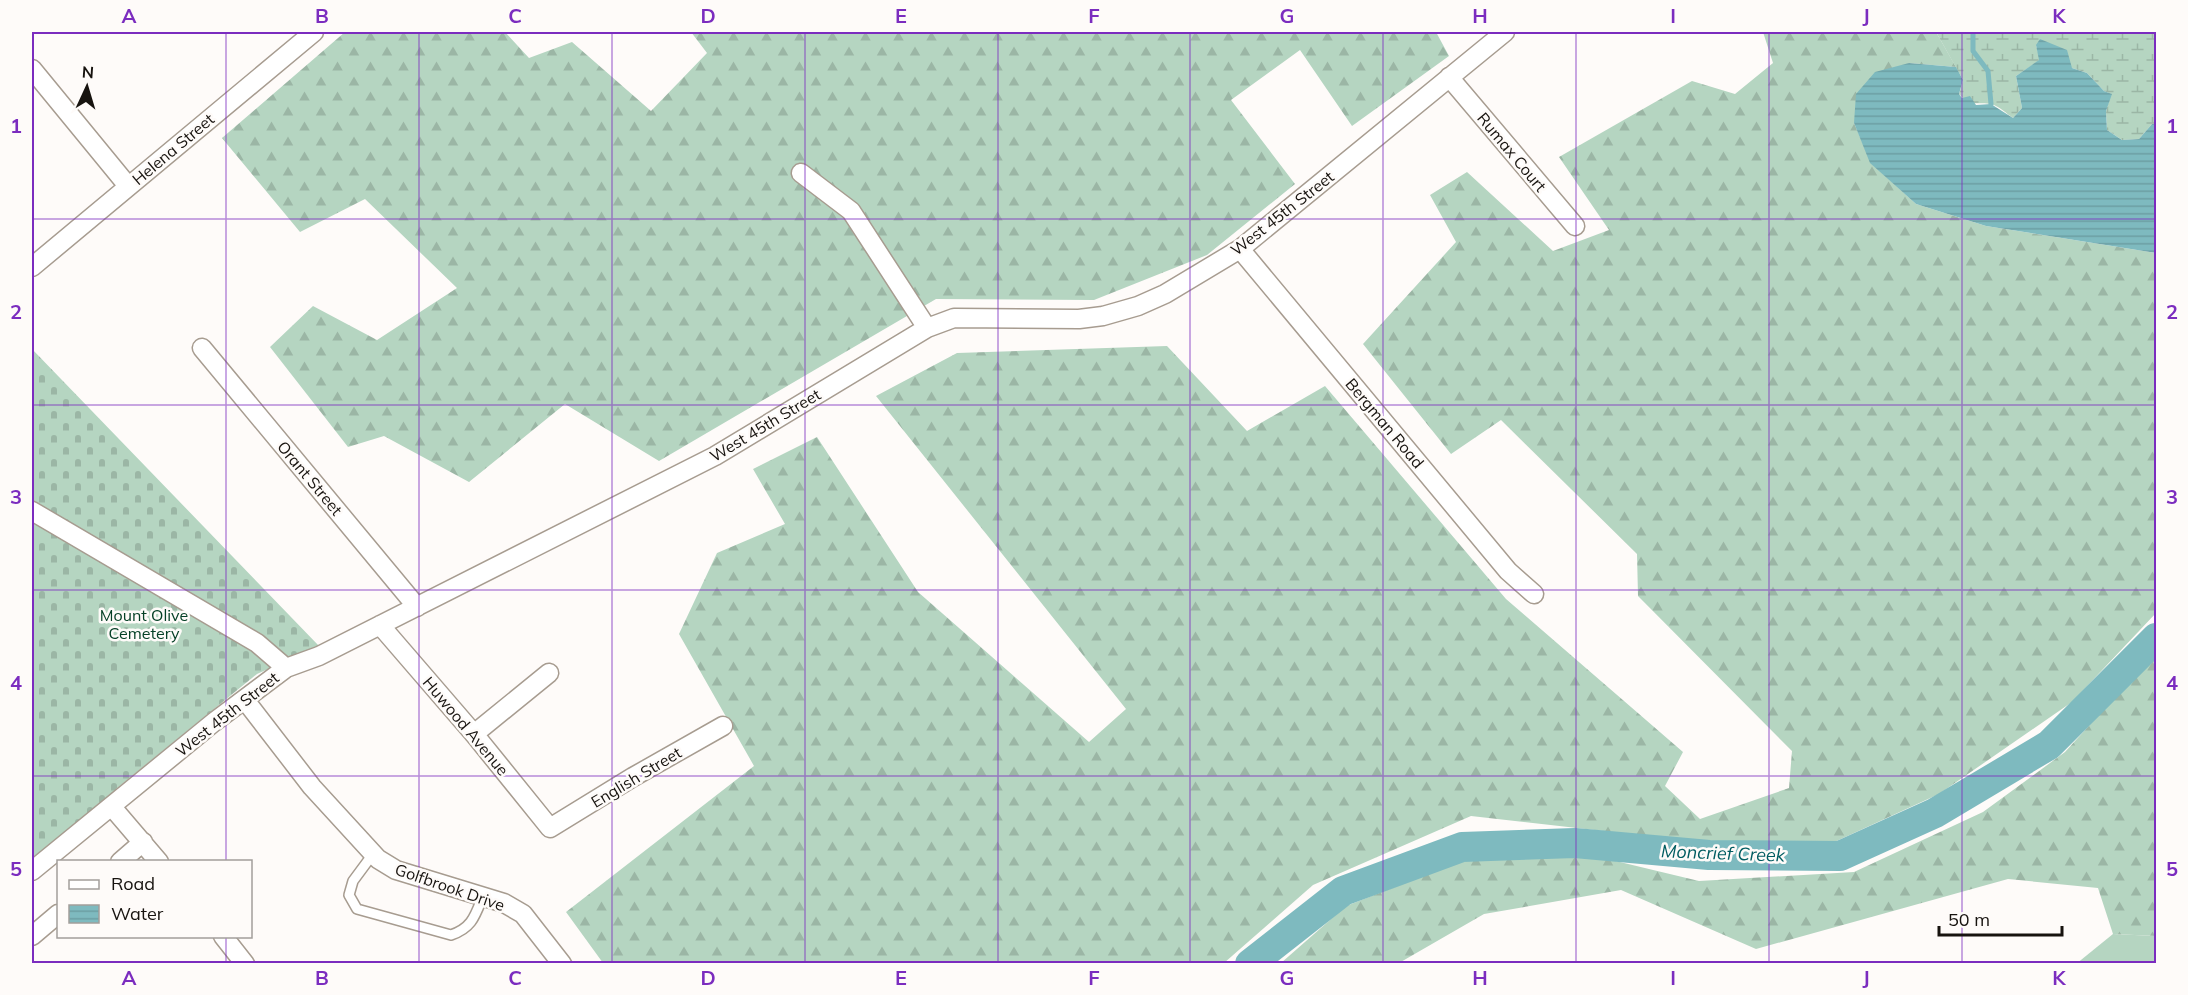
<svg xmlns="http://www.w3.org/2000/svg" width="2188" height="995" viewBox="0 0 2188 995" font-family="Mulish,sans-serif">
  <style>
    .grass { fill: #b5d5c1 }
    .forest { fill: url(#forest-firs) }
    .wetland { fill: url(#wetland-marsh) }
    .cemetery { fill: url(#cemetery-stones) }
    .water { fill: url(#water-rules) }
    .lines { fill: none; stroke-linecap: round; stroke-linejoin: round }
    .stream { stroke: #7ebabf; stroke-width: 5 }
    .river { stroke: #7ebabf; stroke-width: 30 }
    .service-casing { stroke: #a79c90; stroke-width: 12 }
    .minor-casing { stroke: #a79c90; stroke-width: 21 }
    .service { stroke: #fff; stroke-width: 9 }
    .minor { stroke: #fff; stroke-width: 18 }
    .grid { fill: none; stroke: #7b2cbf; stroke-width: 1.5; stroke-opacity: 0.55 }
    .labels { text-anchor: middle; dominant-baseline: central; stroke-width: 5; stroke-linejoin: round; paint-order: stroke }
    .street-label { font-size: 16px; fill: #17130f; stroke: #fefbf9 }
    .park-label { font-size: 16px; fill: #054026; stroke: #fefbf9 }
    .water-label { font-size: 18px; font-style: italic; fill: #005c61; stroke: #fefbf9 }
    .neatline { fill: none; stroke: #7b2cbf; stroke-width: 2 }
    .grid-label { font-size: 20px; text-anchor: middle; font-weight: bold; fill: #7b2cbf }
  </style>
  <defs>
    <pattern id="forest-firs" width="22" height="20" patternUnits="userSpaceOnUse" patternTransform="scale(1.5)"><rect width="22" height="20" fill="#b5d5c1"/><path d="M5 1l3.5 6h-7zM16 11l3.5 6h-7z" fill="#9bb6a5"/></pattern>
    <pattern id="wetland-marsh" width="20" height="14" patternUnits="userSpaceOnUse" patternTransform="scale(1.5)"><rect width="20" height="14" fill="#b5d5c1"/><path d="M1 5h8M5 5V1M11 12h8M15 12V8" fill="none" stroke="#9bb6a5"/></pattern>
    <pattern id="cemetery-stones" width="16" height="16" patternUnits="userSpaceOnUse" patternTransform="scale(1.5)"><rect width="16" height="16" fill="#b5d5c1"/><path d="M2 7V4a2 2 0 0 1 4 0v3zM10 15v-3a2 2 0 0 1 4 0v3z" fill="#9bb6a5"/></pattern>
    <pattern id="water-rules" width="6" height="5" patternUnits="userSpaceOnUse" patternTransform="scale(1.5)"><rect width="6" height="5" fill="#7ebabf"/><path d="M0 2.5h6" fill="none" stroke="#6c9fa3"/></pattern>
  </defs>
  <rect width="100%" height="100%" fill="#fefbf9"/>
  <path class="grass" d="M2113,934L2156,936V963L2076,964Z"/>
  <path class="forest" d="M345,32H505L529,58L572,42L651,111L707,53L691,32H1436L1449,56L1352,126L1300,50L1231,100L1295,184L1207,255L1094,300L936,299L659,461L565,404L469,482L384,436L348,447L270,347L313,306L377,340L457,288L365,199L300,232L222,138Z
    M1763,32H1936L1956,67L1909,63L1854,123L1871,163L1916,204L1986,226L2156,253V613L2072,702L1939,794L1830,844L1683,840L1471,816L1313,885L1224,963H603L566,912L754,766L679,634L717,553L785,524L753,469L817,437L918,592L1089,742L1126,709L876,396L957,353L1167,346L1247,431L1325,386L1506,599L1683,752L1665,786L1700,819L1789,788L1792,751L1638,596L1637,554L1501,420L1451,454L1363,344L1456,242L1430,195L1467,172L1553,251L1609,230L1559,157L1692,81L1735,94L1773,63Z
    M2156,652V936L2113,934L2098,888L2008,879L1756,949L1621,890L1484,914L1399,963H1281L1346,906L1467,859L1599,857L1699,881L1854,872L1983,812L2065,752Z"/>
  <path class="wetland" d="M1936,32H2156V124H2152L2139,139L2122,140L2107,130L2106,111L2111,94L2104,91L2087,73L2072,68L2036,45L2040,60L2016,76L2022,108L2013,118C2007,114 1999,106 1991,104C1978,101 1971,108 1959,94L1963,80Z"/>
  <path class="cemetery" d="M32,349L319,646L257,674L116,789L126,801L32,877Z"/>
  <path class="water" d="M2040,39L2067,50L2072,68L2087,73L2104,91L2112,94L2106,111L2107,130L2122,140L2139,139L2152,124H2156V253L1986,226L1916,204L1870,163L1854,123L1856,94L1875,72L1909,63L1956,67L1963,80L1959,94L1962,98L1970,96L1976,105L1991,104L2013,118L2022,108L2016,76L2039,60L2036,45Z"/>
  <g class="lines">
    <path class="stream" d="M1973,32V51L1988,71L1991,104"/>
    <path class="river" d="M1250,964L1343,891L1462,847L1575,843L1709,855L1840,856L1935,813L2049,745L2156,638"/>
    <defs>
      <path id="service" d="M373,854L353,881L349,895L357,909L451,935C472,928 475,916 483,896"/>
      <path id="minor" d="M32,69L128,186
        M1449,77L1575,226
        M801,173L851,211L927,328
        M1240,249L1508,571L1534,594
        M32,267L314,32
        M202,348L417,607
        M32,511L257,643L286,668
        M380,625L474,734L550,828L633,777L723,726
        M245,700L312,787L378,859L396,870L504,903L523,914L562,964
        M474,734L549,673
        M112,807L159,862
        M120,862L143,842
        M32,871L214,722L286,668L319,656L715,456L927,328L954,318L1079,319L1103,316L1138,306L1165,294L1240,249L1505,32
        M32,936L58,914
        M223,936L245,964"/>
    </defs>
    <use href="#service" class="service-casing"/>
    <use href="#minor" class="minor-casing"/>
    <use href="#service" class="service"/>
    <use href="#minor" class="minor"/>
  </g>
  <path class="grid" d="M226,32V862M419,32V964M612,32V964M805,32V964M998,32V964M1190,32V964M1383,32V964M1576,32V964M1769,32V964M1962,32V964M32,219H2156M32,405H2156M32,590H2156M32,776H2156M226,936V964"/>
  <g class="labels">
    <g class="street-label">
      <text transform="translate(173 149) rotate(-40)">Helena Street</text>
      <text transform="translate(1512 152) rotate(50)">Rumax Court</text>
      <text transform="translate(1282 213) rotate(-38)">West 45th Street</text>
      <text transform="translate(1385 423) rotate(50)">Bergman Road</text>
      <text transform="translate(765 425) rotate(-31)">West 45th Street</text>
      <text transform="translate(310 478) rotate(50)">Orant Street</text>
      <text transform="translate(227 714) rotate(-38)">West 45th Street</text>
      <text transform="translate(466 726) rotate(50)">Huwood Avenue</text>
      <text transform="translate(636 777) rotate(-31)">English Street</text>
      <text transform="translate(450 887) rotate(19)">Golfbrook Drive</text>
    </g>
    <g class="park-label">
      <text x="144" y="615">Mount Olive<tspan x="144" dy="18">Cemetery</tspan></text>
    </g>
    <g class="water-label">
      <text transform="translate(1723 853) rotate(2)">Moncrief Creek</text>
    </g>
  </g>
  <rect width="2188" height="995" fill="none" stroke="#fefbf9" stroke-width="66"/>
  <rect x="57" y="860" width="195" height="78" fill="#fefbf9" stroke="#a29e9b" stroke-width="1.5"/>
  <rect x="69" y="880" width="30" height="9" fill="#ffffff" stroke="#a29e9b" stroke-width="1.5"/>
  <text x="111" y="890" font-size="18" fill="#17130f">Road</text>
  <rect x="69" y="905" width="30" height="18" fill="url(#water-rules)" stroke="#a29e9b" stroke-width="1.5"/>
  <text x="111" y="920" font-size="18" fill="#17130f">Water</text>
  <g transform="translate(87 87) rotate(4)" stroke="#fefbf9" stroke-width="4.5" paint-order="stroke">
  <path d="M0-4.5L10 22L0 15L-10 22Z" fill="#17130f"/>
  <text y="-9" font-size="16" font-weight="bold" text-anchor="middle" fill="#17130f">N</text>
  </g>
  <path d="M1939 926v9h123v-9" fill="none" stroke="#17130f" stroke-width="3"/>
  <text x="1948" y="926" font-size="18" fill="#17130f" stroke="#fefbf9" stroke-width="4.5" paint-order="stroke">50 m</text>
  <rect x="33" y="33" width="2122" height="929" class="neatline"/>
  <g class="grid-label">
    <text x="129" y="23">A</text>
    <text x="322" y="23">B</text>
    <text x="515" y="23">C</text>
    <text x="708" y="23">D</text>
    <text x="901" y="23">E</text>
    <text x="1094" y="23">F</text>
    <text x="1287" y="23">G</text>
    <text x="1480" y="23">H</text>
    <text x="1673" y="23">I</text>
    <text x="1866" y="23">J</text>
    <text x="2059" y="23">K</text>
    <text x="16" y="133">1</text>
    <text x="2172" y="133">1</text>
    <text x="16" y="319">2</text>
    <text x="2172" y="319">2</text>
    <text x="16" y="504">3</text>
    <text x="2172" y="504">3</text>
    <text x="16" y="690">4</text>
    <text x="2172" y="690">4</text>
    <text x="16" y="876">5</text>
    <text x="2172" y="876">5</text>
    <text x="129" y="985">A</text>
    <text x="322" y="985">B</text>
    <text x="515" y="985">C</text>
    <text x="708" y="985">D</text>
    <text x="901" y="985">E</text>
    <text x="1094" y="985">F</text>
    <text x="1287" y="985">G</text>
    <text x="1480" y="985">H</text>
    <text x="1673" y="985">I</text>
    <text x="1866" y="985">J</text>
    <text x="2059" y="985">K</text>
  </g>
</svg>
